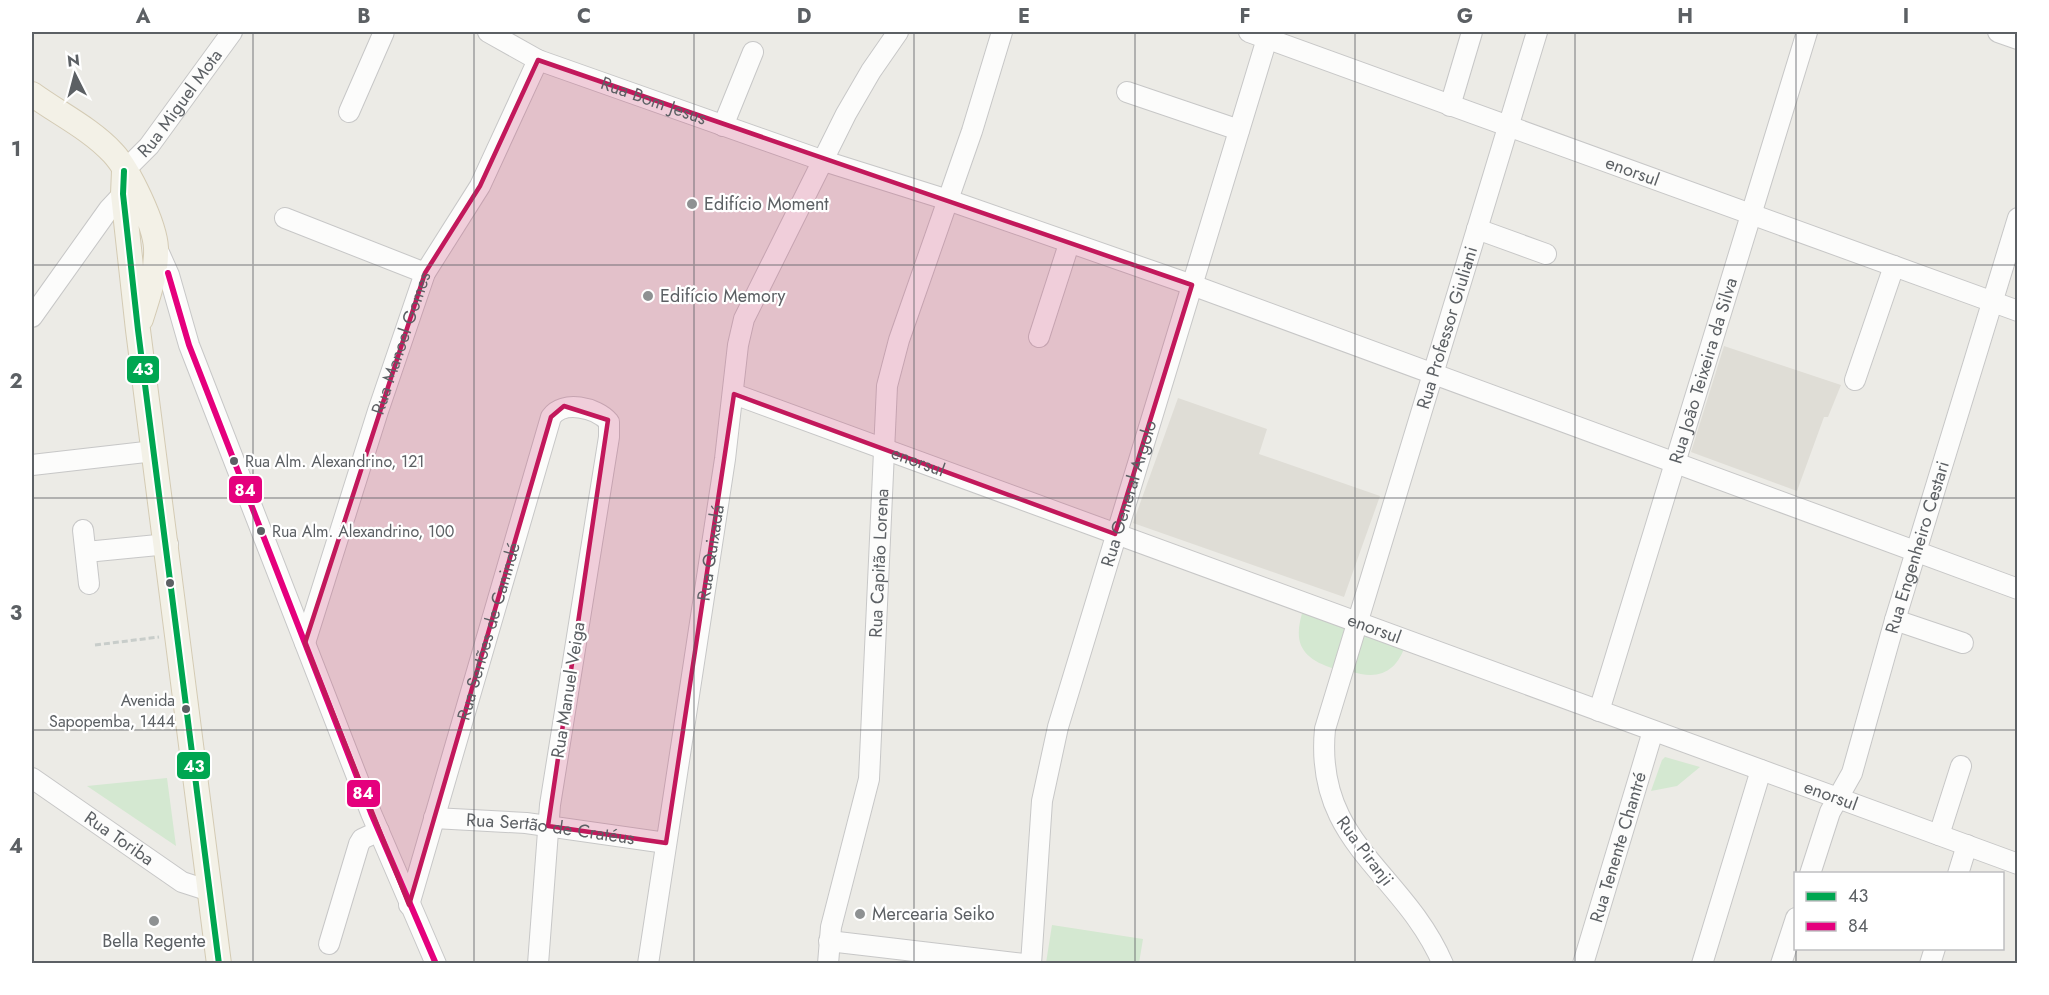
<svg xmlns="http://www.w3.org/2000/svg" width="2049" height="995" viewBox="0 0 2049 995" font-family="Jost,sans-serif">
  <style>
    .education { fill: #dfddd6 }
    .green { fill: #d4e8d1 }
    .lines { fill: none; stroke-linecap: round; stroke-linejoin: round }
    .minor-casing { stroke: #c7c7c7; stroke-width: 22 }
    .major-casing { stroke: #d4cbb4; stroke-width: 26 }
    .path { stroke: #c8cdca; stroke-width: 3; stroke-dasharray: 6 3; stroke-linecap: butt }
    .minor { stroke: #fcfcfb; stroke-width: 20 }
    .major { stroke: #f3f1e7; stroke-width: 24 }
    .bus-1-casing { stroke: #fff; stroke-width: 10 }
    .bus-2-casing { stroke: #fff; stroke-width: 10 }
    .bus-1 { stroke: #00a651; stroke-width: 6 }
    .bus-2 { stroke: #e5007d; stroke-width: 6 }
    .marked { fill: #c2185b; fill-opacity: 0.2; stroke: #c2185b; stroke-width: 4.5; stroke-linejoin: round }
    .grid { fill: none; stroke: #5c6064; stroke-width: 1.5; stroke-opacity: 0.55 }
    .poi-dot { fill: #8e9192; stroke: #fff; stroke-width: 2 }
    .bus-dot { fill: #5c6064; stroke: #fff; stroke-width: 2 }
    .labels { text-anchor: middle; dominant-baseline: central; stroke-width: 4.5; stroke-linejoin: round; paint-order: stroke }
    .bus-label { font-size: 16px; fill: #5c6064; stroke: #fff; text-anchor: start }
    .street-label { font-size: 18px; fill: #5c6064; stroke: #fff }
    .poi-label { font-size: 18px; fill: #5c6064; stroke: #fff; text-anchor: start }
    .line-badge { stroke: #fff; stroke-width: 2 }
    .badge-label { font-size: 16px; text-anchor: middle; font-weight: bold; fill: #fff }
    .neatline { fill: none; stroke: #5c6064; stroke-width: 2 }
    .grid-label { font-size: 20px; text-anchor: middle; font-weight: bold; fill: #5c6064 }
  </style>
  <rect width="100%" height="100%" fill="#ecebe6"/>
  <path class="education" d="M1724,346L1841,385L1828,417H1824L1797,491L1691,452Z
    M1178,398L1267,429L1259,454L1380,496L1344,597L1133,523Z"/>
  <path class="green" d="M1304,607L1350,623L1335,669C1300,658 1292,642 1304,607Z
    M1363,628L1406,643C1397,672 1379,681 1350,671Z
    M1665,757L1700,767L1677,786L1651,791L1662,760Z
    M167,778L176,846L87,786Z
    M1052,925L1143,939L1139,963H1046Z"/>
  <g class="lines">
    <defs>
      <g id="minor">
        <path id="s1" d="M488,32L538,60L824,161L948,200L1192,285L2018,589"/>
        <path id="s2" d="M1249,32L2018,311"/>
        <path d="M1998,32L2018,39"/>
        <path d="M1127,92L1239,130"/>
        <path d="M1450,106L1472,32"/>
        <path d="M349,112L384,32"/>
        <path d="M723,126L753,52"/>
        <path id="s3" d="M124,171L149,146L232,32"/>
        <path d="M285,218L425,273"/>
        <path d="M1477,229L1546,254"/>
        <path d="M156,246L169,275L189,345L371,813L436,964"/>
        <path d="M32,317L109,209L123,194L131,191"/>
        <path d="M1039,337L1069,244"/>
        <path d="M1855,380L1894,266"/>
        <path id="s4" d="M734,394L2018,864"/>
        <path d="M32,465L154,451"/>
        <path d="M83,530L89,584"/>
        <path d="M86,552L168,544"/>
        <path d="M1895,620L1963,643"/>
        <path id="s5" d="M305,643L378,411L425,273L480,186L538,60"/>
        <path id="s6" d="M1599,711L1807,32"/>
        <path id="s7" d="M32,778L182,882L210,891"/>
        <path id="s8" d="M434,818L526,823L666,843"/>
        <path d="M1939,835L1961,766"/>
        <path id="s9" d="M1810,874L1830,812L1852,773L1895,620L2018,218"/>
        <path d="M1958,874L1967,845"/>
        <path id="s10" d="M409,905L551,417C563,400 596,407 609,422V437L550,805L538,964"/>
        <path d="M829,941L1024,964"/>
        <path d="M329,944L359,844L362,839L379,831"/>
        <path id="s11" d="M648,964L725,459L738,345L744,319L846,114L871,71L898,32"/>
        <path id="s12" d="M828,964L831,927L869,779L887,386L899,340L972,131L1002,32"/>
        <path id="s13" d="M1031,964L1042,801L1058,727L1269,32"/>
        <path id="s14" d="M1443,964C1403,871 1314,844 1325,729L1537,32"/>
        <path id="s15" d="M1583,964L1653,731"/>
        <path d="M1702,964L1761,770"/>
        <path d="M1781,964L1796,918"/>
        <path d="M1930,964L1935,948"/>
      </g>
      <path id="major" d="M32,94C58,113 91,129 113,153C129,170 155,225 156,248C157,273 148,296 141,319
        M124,171L123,194L138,330L219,964"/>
    </defs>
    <use href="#minor" class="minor-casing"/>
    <use href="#major" class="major-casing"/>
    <path class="path" d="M95,645L159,637"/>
    <use href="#minor" class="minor"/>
    <use href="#major" class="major"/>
    <defs>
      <path id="bus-1" d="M124,171L123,194L138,330L219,964"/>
      <path id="bus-2" d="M168,273L189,345L371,813L436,964"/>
    </defs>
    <use href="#bus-1" class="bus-1-casing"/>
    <use href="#bus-2" class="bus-2-casing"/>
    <use href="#bus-1" class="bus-1"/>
    <use href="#bus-2" class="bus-2"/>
  </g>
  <path class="marked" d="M538,60L1192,285L1115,534L734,394L666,843L548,826L608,420L564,406L551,417L409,905L305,643L425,273L480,186Z"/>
  <path class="grid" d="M253,32V964M474,32V964M694,32V964M914,32V964M1135,32V964M1355,32V964M1575,32V964M1796,32V874M32,265H2018M32,498H2018M32,730H2018M1796,948V964"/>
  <g class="poi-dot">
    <circle cx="692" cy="204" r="6"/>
    <circle cx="648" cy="296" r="6"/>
    <circle cx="860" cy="914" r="6"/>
    <circle cx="154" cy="921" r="6"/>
  </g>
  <g class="bus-dot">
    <circle cx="234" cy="461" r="5"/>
    <circle cx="261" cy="531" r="5"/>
    <circle cx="170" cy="583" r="5"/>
    <circle cx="186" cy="709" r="5"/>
  </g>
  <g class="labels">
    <g class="bus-label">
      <text x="245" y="461">Rua Alm. Alexandrino, 121</text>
      <text x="272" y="531">Rua Alm. Alexandrino, 100</text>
      <text x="175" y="700" text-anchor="end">Avenida<tspan x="175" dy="21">Sapopemba, 1444</tspan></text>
    </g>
    <g class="street-label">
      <text stroke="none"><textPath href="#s1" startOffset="180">Rua Bom Jesus</textPath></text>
      <text stroke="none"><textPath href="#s3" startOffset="88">Rua Miguel Mota</textPath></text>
      <text stroke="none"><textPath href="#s2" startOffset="408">enorsul</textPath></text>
      <text stroke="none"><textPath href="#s14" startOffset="690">Rua Professor Giuliani</textPath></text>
      <text stroke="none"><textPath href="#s5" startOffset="315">Rua Manoel Gomes</textPath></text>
      <text stroke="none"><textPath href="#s6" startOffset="356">Rua João Teixeira da Silva</textPath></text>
      <text stroke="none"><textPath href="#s4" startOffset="196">enorsul</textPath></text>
      <text stroke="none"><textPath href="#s13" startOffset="483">Rua General Argolo</textPath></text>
      <text stroke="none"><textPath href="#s9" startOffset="345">Rua Engenheiro Cestari</textPath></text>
      <text stroke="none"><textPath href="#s11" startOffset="416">Rua Quixadá</textPath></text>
      <text stroke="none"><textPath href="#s12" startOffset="406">Rua Capitão Lorena</textPath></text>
      <text stroke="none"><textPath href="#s4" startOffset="682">enorsul</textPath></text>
      <text stroke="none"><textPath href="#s10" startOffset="285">Rua Sertões de Canindé</textPath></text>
      <text transform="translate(568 690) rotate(-81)">Rua Manuel Veiga</text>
      <text stroke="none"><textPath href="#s4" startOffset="1168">enorsul</textPath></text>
      <text stroke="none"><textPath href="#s8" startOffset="117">Rua Sertão de Cratéus</textPath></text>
      <text stroke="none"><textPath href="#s7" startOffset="106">Rua Toriba</textPath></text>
      <text stroke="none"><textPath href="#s15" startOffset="122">Rua Tenente Chantré</textPath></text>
      <text transform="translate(1365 851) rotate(53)">Rua Piranji</text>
    </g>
    <g class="poi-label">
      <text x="704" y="204">Edifício Moment</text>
      <text x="660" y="296">Edifício Memory</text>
      <text x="872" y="914">Mercearia Seiko</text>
      <text x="154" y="941" text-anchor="middle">Bella Regente</text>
    </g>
  </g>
  <g class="line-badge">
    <rect x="126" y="355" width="34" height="29" rx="6" fill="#00a651"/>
    <rect x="228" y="475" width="35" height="29" rx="6" fill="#e5007d"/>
    <rect x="176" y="751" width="35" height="29" rx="6" fill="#00a651"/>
    <rect x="346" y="779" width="35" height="29" rx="6" fill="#e5007d"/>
  </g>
  <g class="badge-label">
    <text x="143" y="375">43</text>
    <text x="245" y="496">84</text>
    <text x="194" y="772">43</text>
    <text x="363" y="799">84</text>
  </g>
  <rect width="2049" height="995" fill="none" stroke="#ffffff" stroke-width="66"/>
  <rect x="1794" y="872" width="210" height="78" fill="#ffffff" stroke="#bebfc1" stroke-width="1.5"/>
  <rect x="1806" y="892" width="30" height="9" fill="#00a651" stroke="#bebfc1" stroke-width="1.5"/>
  <text x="1848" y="902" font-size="18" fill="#5c6064">43</text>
  <rect x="1806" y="922" width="30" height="9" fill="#e5007d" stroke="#bebfc1" stroke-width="1.5"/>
  <text x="1848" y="932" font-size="18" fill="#5c6064">84</text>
  <g transform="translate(75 75) rotate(354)" stroke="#ffffff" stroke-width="4.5" paint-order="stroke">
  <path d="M0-4.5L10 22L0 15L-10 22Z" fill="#5c6064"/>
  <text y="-9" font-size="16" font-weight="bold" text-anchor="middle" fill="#5c6064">N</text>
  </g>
  <rect x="33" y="33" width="1983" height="929" class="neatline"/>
  <g class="grid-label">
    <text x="143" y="23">A</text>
    <text x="364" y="23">B</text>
    <text x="584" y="23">C</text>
    <text x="804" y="23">D</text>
    <text x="1024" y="23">E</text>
    <text x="1245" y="23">F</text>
    <text x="1465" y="23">G</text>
    <text x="1685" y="23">H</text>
    <text x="1906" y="23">I</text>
    <text x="16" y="156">1</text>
    <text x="16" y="388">2</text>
    <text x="16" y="620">3</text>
    <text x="16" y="853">4</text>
  </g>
</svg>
